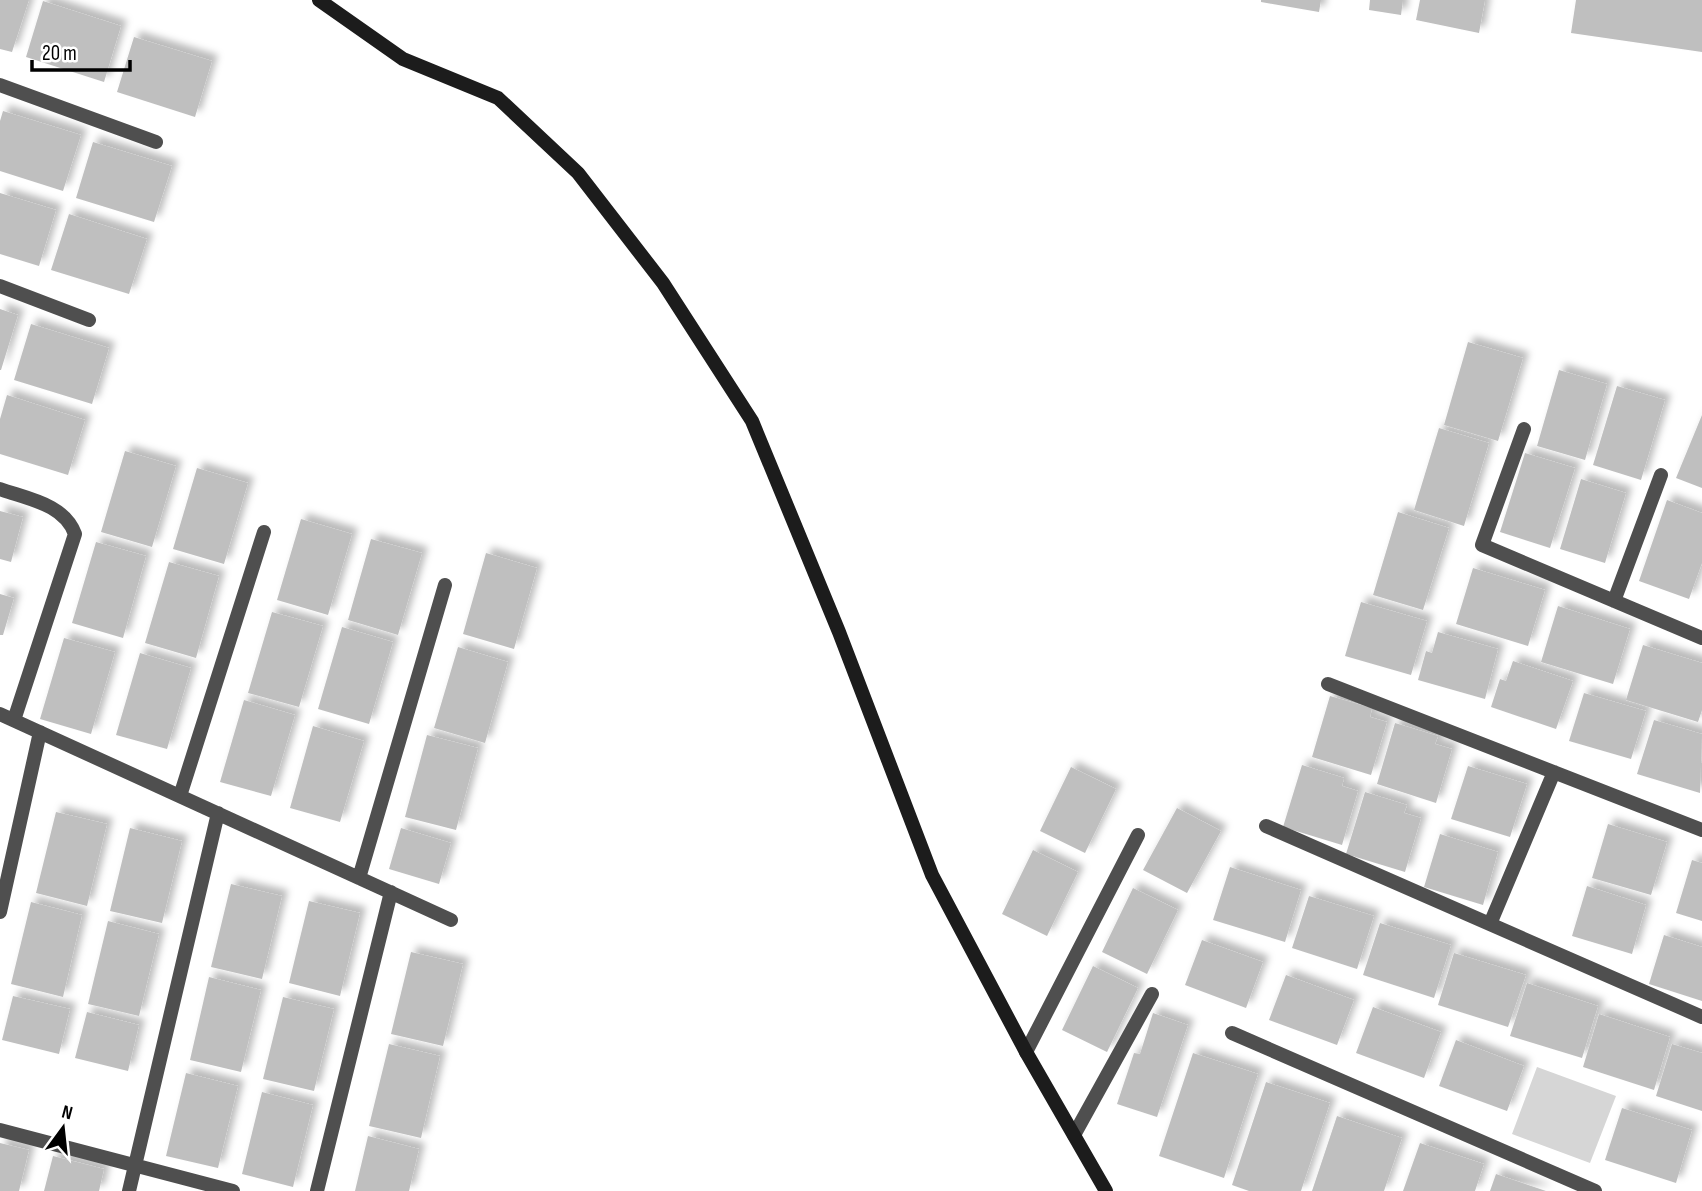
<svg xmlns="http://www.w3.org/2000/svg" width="1702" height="1191" viewBox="0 0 1702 1191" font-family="'Sofia Sans Condensed',sans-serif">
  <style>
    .green { fill: #d6d6d6 }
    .building { fill: #bfbfbf; filter: url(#shadow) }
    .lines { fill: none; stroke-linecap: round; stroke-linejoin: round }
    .lane { stroke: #4f4f4f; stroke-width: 14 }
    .street { stroke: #4f4f4f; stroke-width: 14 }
    .secondary { stroke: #1c1c1c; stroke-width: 14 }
  </style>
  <defs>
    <filter id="shadow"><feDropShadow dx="6" dy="-6" stdDeviation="3.5" flood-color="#0004"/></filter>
  </defs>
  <rect width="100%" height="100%" fill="#fff"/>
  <path class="green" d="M1537,1067L1616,1096L1590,1163L1512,1134Z"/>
  <path class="building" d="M0,0H29L12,52L0,49Z
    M1261,0H1321L1319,12L1261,2Z
    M1370,0H1403L1401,15L1369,10Z
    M1420,0H1485L1479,33L1416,20Z
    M1576,0H1702V52L1571,33Z
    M43,1L121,26L104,82L26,57Z
    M134,37L212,61L195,117L117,92Z
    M3,111L81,135L63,191L0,171V121Z
    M93,142L172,166L154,222L76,198Z
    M0,193L56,210L39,266L0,254Z
    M69,214L147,239L129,294L51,270Z
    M0,309L18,315L1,370H0Z
    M31,324L109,348L92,404L14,380Z
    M1468,342L1523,358L1498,441L1444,425Z
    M1559,370L1607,384L1585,460L1537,446Z
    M1617,386L1665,400L1641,480L1593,465Z
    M7,395L85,420L68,475L0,454V419Z
    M1702,415V488L1676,478Z
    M1439,428L1489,443L1464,526L1414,510Z
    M125,451L176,466L152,547L101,532Z
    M1525,453L1575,468L1550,548L1500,532Z
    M197,468L248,483L224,564L173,549Z
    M1581,479L1626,493L1605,563L1560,549Z
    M1667,500L1702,513V563L1689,599L1639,581Z
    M0,511L23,517L11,562L0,559Z
    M1398,512L1449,528L1423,610L1373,595Z
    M301,519L352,534L328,615L277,600Z
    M371,539L422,553L398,635L348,620Z
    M96,542L146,556L123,638L72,623Z
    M486,553L537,568L514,649L463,634Z
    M169,562L219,576L196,658L145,643Z
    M1473,568L1545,590L1528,646L1456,624Z
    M0,594L14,598L3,635H0Z
    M1361,602L1427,621L1411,675L1345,656Z
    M1558,606L1630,629L1613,684L1541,662Z
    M272,612L323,626L299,707L248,693Z
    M342,627L393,642L369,724L318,709Z
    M1438,632L1498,649L1485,699L1418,680L1426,651L1432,653Z
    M64,638L115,652L91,734L40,719Z
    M1643,645L1702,663V710L1698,722L1626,700Z
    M458,647L508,662L485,743L434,728Z
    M140,653L191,668L167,749L116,735Z
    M1513,661L1573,681L1556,729L1491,707L1500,679L1506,681Z
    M1584,693L1646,711L1631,759L1569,741Z
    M1330,696L1372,708L1370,717L1387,722L1371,775L1312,757Z
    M244,700L295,715L271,796L220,782Z
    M1654,720L1702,734L1700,793L1637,774Z
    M1395,723L1438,736L1435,744L1452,749L1436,803L1377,784Z
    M313,726L364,741L340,822L290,808Z
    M427,735L478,748L456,830L405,817Z
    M1302,765L1344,778L1342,786L1358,791L1342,845L1283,827Z
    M1468,766L1527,784L1510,837L1451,819Z
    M1071,767L1116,789L1085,853L1040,831Z
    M1365,792L1407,805L1404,813L1421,818L1405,872L1346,854Z
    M1177,808L1221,831L1187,893L1143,870Z
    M56,812L107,824L87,906L36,893Z
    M1608,824L1667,842L1651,895L1592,878Z
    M130,828L182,841L162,923L110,911Z
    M401,828L451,843L439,884L389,869Z
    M1440,834L1498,852L1483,905L1424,887Z
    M1033,850L1078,872L1047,936L1002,914Z
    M1692,860L1702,863V921L1676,913Z
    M1230,867L1301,890L1285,942L1213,920Z
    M231,884L282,896L262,979L211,967Z
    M1587,886L1646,905L1632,954L1572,936Z
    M1133,888L1178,910L1147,974L1102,952Z
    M1309,896L1374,916L1357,969L1292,948Z
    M309,901L360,913L340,996L289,983Z
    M31,902L82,915L63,997L11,984Z
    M108,921L159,934L139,1016L88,1004Z
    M1380,923L1451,945L1434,998L1363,975Z
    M1664,935L1702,947V1001L1649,984Z
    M1202,940L1263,962L1246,1008L1185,985Z
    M411,952L463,964L443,1046L391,1034Z
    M1454,953L1526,975L1508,1027L1438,1005Z
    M1093,966L1138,988L1107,1052L1062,1030Z
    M1286,975L1354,1000L1337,1045L1269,1020Z
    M209,977L261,990L241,1072L190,1060Z
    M1527,983L1598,1006L1582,1058L1510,1036Z
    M13,996L70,1009L59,1054L2,1040Z
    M283,997L334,1009L314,1091L263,1079Z
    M1373,1007L1441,1032L1424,1078L1356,1053Z
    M87,1012L139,1025L128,1071L75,1058Z
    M1153,1013L1188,1025L1157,1117L1117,1104L1134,1053L1140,1054Z
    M1599,1014L1670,1037L1654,1090L1583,1067Z
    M1456,1040L1524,1066L1507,1111L1439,1086Z
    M389,1044L440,1056L421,1138L369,1126Z
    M1672,1044L1702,1053V1111L1656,1096Z
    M1193,1053L1258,1074L1224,1178L1159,1156Z
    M186,1073L238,1086L218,1168L166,1156Z
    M1266,1082L1330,1103L1301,1191H1249L1232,1185Z
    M262,1092L313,1105L293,1187L242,1174Z
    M1622,1108L1692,1130L1676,1183L1605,1160Z
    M1337,1116L1402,1138L1384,1191H1312Z
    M368,1136L419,1149L409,1191H355Z
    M0,1143L29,1150L19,1191H0Z
    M1420,1143L1484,1164L1475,1191H1403Z
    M53,1156L104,1169L99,1191H44Z
    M1496,1174L1546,1191H1490Z"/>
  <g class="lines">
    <path class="lane" d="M1074,1135L1152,994"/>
    <path class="street" d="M0,85L156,142
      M0,286L89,320
      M1524,429L1482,545L1702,638
      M0,489C28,499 64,504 75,534L14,720
      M1614,601L1661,475
      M1328,684L1702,830
      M0,714L451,920
      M180,796L264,532
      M1266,826L1702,1017
      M359,878L445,585
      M0,912L40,732
      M1490,924L1554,772
      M1232,1033L1595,1191
      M1026,1052L1138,835
      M0,1130L233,1191
      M129,1191L218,813
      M317,1191L391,892"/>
    <path class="secondary" d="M319,0L403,59L498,98L578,173L663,283L752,421L839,632L932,875L1026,1052L1106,1191"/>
  </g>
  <g transform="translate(63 1128) rotate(15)" stroke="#ffffff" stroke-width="5" paint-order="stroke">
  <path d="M0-5L12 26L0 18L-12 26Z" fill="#000000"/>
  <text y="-10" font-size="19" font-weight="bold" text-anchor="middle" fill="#000000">N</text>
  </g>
  <path d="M32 60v10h98v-10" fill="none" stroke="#000000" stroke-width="3.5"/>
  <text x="42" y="60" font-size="21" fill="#000000" stroke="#ffffff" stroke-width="5" paint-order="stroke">20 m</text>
</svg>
